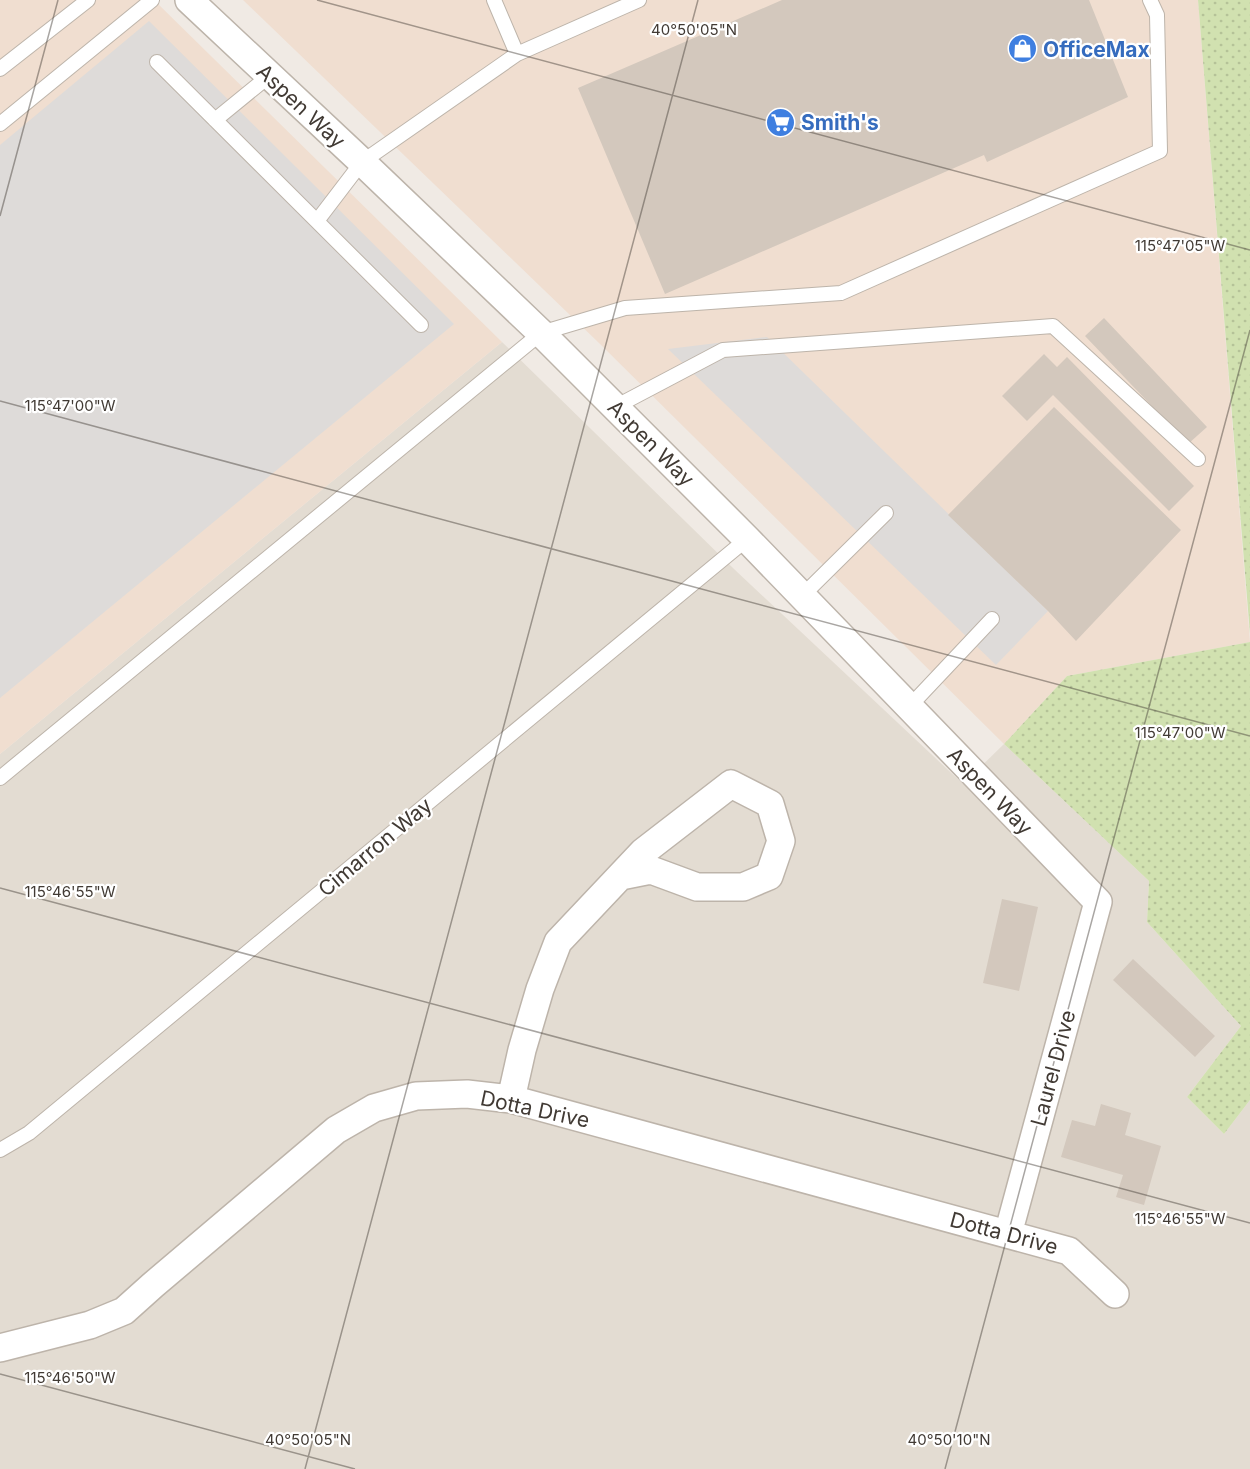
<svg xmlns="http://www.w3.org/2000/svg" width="1250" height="1469" viewBox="0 0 1250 1469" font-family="Inter,sans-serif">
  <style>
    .residential { fill: #e3dcd2 }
    .commercial { fill: #f0ded0 }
    .grass { fill: url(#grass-dots) }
    .parking { fill: #dedbd9 }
    .building { fill: #d3c8bd }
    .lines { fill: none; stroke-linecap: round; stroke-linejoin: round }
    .lane-casing { stroke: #bdb4aa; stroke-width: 16 }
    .street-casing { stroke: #bdb4aa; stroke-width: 30 }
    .lane { stroke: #fff; stroke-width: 14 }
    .street { stroke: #fff; stroke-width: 27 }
    .ticks { fill: none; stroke: #413a34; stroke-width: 1.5; stroke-opacity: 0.45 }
    .labels { text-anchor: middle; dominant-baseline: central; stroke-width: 4.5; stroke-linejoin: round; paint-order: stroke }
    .shop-label { font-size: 21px; font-weight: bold; fill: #366cbe; stroke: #fff; text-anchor: start }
    .street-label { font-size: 21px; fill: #413a34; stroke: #fff }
    .ticks-label { font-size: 15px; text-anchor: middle; fill: #413a34; stroke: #fff; stroke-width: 4.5; stroke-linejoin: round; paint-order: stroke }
  </style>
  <defs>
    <pattern id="grass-dots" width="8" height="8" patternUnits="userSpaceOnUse" patternTransform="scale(1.5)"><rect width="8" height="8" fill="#d1e1b0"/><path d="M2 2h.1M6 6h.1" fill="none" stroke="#b5c298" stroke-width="1.8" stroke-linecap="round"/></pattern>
  </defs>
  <rect width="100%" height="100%" fill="#f0eae4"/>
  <path class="residential" d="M502,342L734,569L963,784L1004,744L1149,881L1147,922L1241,1026L1187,1097L1224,1134L1250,1100V1469H0V754Z"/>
  <path class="commercial" d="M0,0H154L502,342L0,754Z
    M243,0H1198L1250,642L1067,676L1004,744L599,343Z"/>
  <path class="grass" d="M1198,0H1250V634Z
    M1250,642V1100L1224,1134L1187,1097L1241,1026L1147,922L1149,881L1004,744L1067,676Z"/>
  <path class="parking" d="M149,21L454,324L0,698V145Z
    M767,337L1048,611L996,665L668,349Z"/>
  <path class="building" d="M782,0H1089L1128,97L987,162L984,155L665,294L578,88Z
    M1104,318L1207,427L1188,444L1085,336Z
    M1044,354L1057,367L1067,357L1194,486L1169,511L1053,395L1027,421L1002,396Z
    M1054,407L1181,530L1076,641L1048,611L948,515Z
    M1002,899L1038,907L1019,991L983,983Z
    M1133,959L1215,1036L1195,1057L1113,980Z
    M1101,1104L1131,1113L1125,1135L1161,1146L1144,1205L1116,1197L1123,1175L1061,1157L1072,1120L1095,1126Z"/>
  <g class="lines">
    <defs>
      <path id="lane" d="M494,0L517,54
        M157,62L421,325
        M0,69L88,0
        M215,120L269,76
        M0,124L152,0
        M317,221L362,162L517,54L639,0
        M615,407L723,350L1053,326L1198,459
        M802,596L886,513
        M909,707L992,619
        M0,778L541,333L625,308L841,293L1160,151L1157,15L1150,0
        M0,1150L29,1133L747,539"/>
      <path id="street" d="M189,0L362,162L541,333L747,539L1098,902L1008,1234
        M511,1099L522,1050L540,989L558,942L643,852L731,784L770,804L781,841L769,876L743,887H697L651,870L621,876
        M0,1348L90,1325L124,1311L153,1285L336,1130L374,1108L416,1096L467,1094L511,1099L1069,1251L1115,1294"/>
    </defs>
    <use href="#lane" class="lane-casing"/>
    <use href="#street" class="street-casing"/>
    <use href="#lane" class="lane"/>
    <use href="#street" class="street"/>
  </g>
  <path class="ticks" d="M317,0L1250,250M0,216L58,0M0,401L1250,736M0,888L1250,1223M0,1374L355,1469M305,1469L698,0M945,1469L1250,330"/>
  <defs>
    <symbol id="shop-disc" viewBox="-11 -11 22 22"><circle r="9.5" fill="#3f7fe0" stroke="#fff"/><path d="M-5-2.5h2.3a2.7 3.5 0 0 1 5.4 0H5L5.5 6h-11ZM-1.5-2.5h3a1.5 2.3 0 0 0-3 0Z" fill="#fff"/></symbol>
    <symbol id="supermarket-disc" viewBox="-11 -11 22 22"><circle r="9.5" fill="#3f7fe0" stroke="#fff"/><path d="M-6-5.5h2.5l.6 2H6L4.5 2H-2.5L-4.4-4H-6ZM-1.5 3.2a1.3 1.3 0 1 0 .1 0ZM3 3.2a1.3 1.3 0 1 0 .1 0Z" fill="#fff"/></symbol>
  </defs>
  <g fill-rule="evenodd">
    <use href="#shop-disc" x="1006" y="32" width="33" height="33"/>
    <use href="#supermarket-disc" x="764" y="106" width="33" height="33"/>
  </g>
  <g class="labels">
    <g class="shop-label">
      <text x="1043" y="49">OfficeMax</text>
      <text x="801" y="122">Smith's</text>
    </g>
    <g class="street-label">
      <text transform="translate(301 106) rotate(43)">Aspen Way</text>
      <text transform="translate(651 443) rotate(45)">Aspen Way</text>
      <text transform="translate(990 791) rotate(46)">Aspen Way</text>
      <text transform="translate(375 847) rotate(-40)">Cimarron Way</text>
      <text transform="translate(1053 1068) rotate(-75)">Laurel Drive</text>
      <text transform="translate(535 1109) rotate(12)">Dotta Drive</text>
      <text transform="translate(1004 1233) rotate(15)">Dotta Drive</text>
    </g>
  </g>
  <g class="ticks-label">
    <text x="694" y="35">40°50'05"N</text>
    <text x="1180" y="251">115°47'05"W</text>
    <text x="70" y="411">115°47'00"W</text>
    <text x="1180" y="738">115°47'00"W</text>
    <text x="70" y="897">115°46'55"W</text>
    <text x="1180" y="1224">115°46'55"W</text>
    <text x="70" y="1383">115°46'50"W</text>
    <text x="308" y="1445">40°50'05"N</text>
    <text x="949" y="1445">40°50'10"N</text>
  </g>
</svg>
